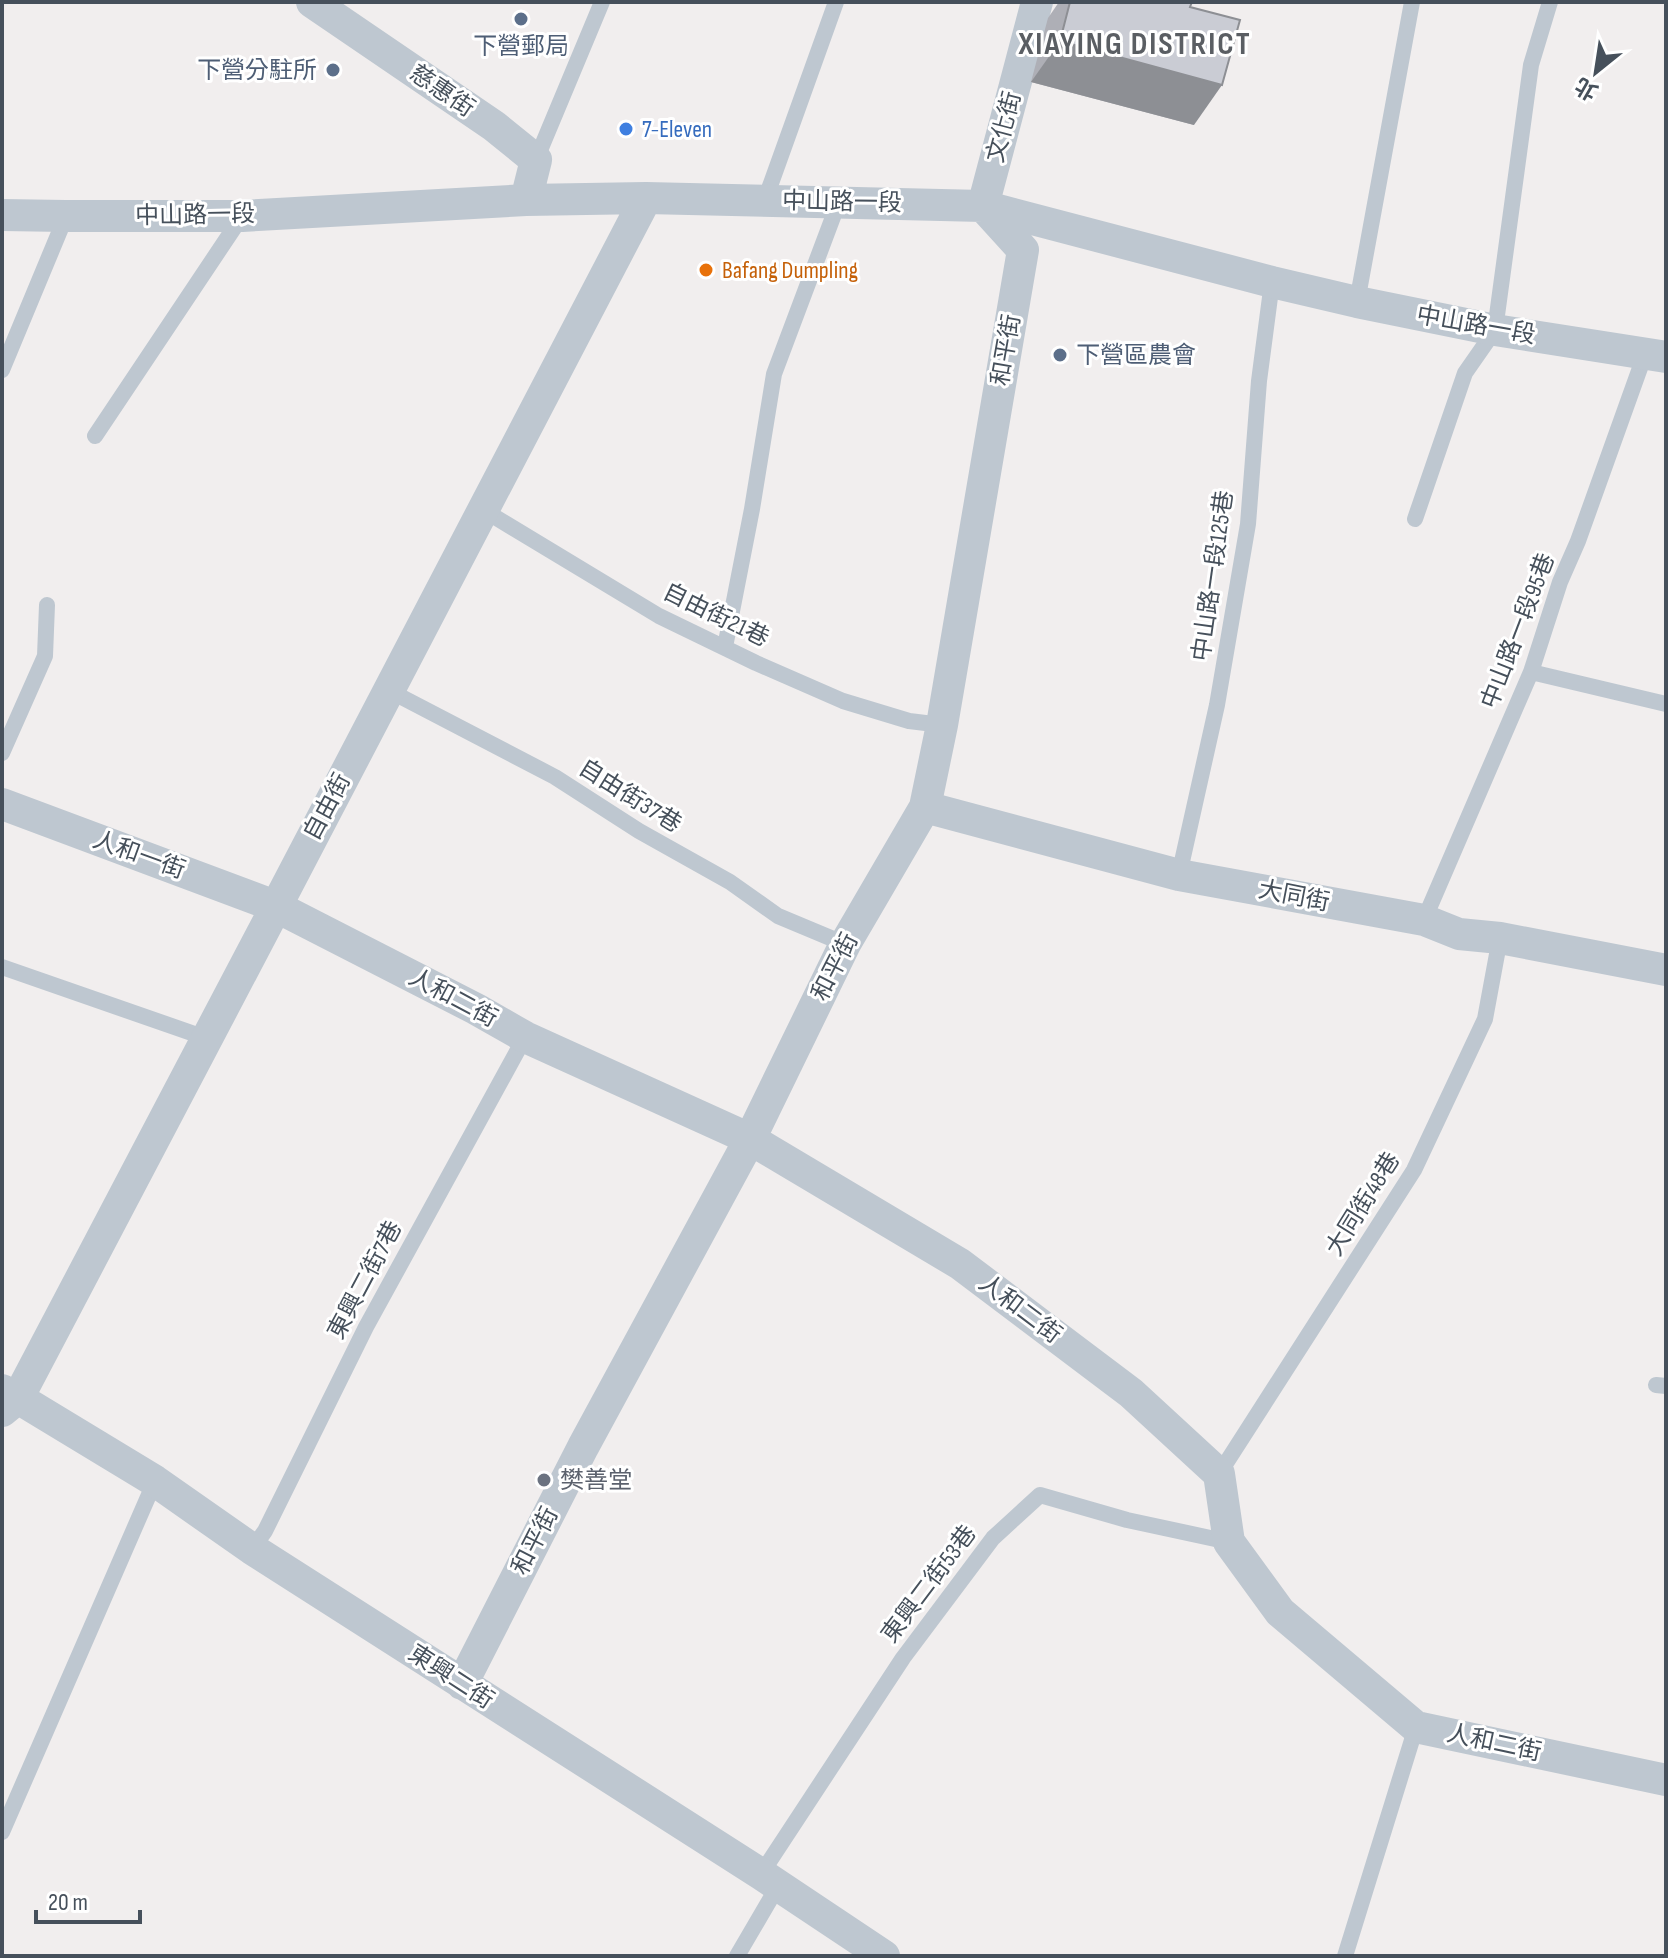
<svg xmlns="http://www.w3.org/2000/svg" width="1668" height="1958" viewBox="0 0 1668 1958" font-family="'Sofia Sans Condensed','Noto Sans TC',sans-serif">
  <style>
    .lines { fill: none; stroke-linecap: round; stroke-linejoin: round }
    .service { stroke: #bec7d0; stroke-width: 16 }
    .minor { stroke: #bec7d0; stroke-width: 32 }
    .wall { fill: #aeafb6 }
    .shaded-wall { fill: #8d8f94 }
    .building { fill: #caccd4; stroke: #8d8f94; stroke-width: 2 }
    .service-dot { fill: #5c6f8a; stroke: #fff; stroke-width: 3 }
    .shop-dot { fill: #3f7fe0; stroke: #fff; stroke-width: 3 }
    .food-dot { fill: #e8710a; stroke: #fff; stroke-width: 3 }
    .worship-dot { fill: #6b7280; stroke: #fff; stroke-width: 3 }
    .labels { text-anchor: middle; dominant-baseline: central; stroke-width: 6; stroke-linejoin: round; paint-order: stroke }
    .service-label { font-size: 24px; fill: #4e5e75; stroke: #fff }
    .street-label { font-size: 24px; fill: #46505b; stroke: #fff }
    .shop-label { font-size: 24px; fill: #366cbe; stroke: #fff; text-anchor: start }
    .food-label { font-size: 24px; fill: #c56008; stroke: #fff; text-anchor: start }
    .worship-label { font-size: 24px; fill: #5b616d; stroke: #fff; text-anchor: start }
    .district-label { font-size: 32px; font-weight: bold; letter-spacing: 2px; fill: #5a5e63; stroke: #fff }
  </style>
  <rect width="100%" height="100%" fill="#f1eeee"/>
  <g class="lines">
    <path class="service" d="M536,160L602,2
      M765,200L836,2
      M1357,302L1412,2
      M2,370L66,216
      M95,436L242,216
      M485,511L659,616L756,663L843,701L909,721L942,725
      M1415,519L1465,373L1495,330L1531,65L1550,2
      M725,647L752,509L774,374L839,201
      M1531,672L1666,704
      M388,690L555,777L639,831L730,882L778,916L845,944
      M2,753L45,656L47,605
      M1179,875L1217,705L1248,524L1259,381L1272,282
      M1424,920L1531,672L1560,582L1578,541L1645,354
      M2,967L206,1038
      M1656,1385L1666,1386
      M1219,1474L1414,1170L1485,1019L1500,938
      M252,1549L265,1531L366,1327L525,1037
      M2,1832L155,1481
      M761,1874L903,1658L993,1538L1040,1495L1127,1520L1229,1542
      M737,1956L778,1886
      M1345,1956L1416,1727"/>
    <path class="minor" d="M312,2L494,126L536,160L526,200
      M983,206L1037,2
      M2,215L66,216H242L526,200L646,198L983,206L1272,282L1357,302L1495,330L1666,357
      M2,804L275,906L476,1009L525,1037L750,1139L960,1264L1131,1393L1219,1474L1229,1542L1280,1612L1416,1727L1666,1780
      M925,807L1179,875L1424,920L1459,934L1500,938L1666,970
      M2,1390L18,1398L155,1481L252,1549L761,1874L884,1956
      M2,1411L18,1398C227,998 440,599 646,198
      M462,1684L583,1447L750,1139L845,944L925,807L942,725L1023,250L983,206"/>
  </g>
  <path class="wall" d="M1059,2H1192L1190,7L1194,125L1031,82L1048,18Z"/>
  <path class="shaded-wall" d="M1060,41L1222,85L1194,125L1031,82Z"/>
  <path class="building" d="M1070,2H1192L1190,7L1240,20L1222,85L1060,41Z"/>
  <g class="service-dot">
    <circle cx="521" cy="19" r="8"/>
    <circle cx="333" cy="70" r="8"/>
    <circle cx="1060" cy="355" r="8"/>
  </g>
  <circle class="shop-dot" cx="626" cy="129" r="8"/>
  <circle class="food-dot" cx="706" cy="270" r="8"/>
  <circle class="worship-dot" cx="544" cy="1480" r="8"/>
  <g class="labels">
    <g class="service-label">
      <text x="521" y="46">下營郵局</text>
      <text x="317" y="70" text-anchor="end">下營分駐所</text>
      <text x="1076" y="355" text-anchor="start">下營區農會</text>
    </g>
    <g class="street-label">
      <text transform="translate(442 91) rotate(34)">慈惠街</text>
      <text transform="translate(1004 127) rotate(-75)">文化街</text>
      <text transform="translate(842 202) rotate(1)">中山路一段</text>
      <text transform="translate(195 215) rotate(-1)">中山路一段</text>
      <text transform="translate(1476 325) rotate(10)">中山路一段</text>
      <text transform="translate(1006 350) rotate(-80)">和平街</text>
      <text transform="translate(1213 576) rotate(-82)">中山路一段125巷</text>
      <text transform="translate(716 615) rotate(26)">自由街21巷</text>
      <text transform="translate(1518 631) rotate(-69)">中山路一段95巷</text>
      <text transform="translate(630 796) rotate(32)">自由街37巷</text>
      <text transform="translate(327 807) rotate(-62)">自由街</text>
      <text transform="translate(139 855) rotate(20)">人和一街</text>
      <text transform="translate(1294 896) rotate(11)">大同街</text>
      <text transform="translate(835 967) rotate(-63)">和平街</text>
      <text transform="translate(453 998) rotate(28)">人和二街</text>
      <text transform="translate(1363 1204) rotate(-58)">大同街48巷</text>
      <text transform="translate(365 1280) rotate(-62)">東興二街7巷</text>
      <text transform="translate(1020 1309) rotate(37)">人和二街</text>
      <text transform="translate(535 1541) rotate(-63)">和平街</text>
      <text transform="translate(929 1584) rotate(-53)">東興二街53巷</text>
      <text transform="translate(451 1677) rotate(33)">東興二街</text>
      <text transform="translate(1494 1743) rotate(12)">人和二街</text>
    </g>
    <g class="shop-label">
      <text x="642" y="129">7-Eleven</text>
    </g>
    <g class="food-label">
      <text x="722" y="270">Bafang Dumpling</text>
    </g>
    <g class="worship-label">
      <text x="560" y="1480">樊善堂</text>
    </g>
    <g class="district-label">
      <text x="1135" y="44">XIAYING DISTRICT</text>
    </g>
  </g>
  <rect width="1668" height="1958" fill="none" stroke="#46505b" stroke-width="8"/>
  <g transform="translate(1596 72) rotate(210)" stroke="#ffffff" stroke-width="6" paint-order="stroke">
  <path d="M0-6L14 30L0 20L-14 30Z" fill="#46505b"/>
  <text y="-12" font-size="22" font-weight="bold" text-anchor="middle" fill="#46505b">北</text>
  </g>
  <path d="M36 1910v12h104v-12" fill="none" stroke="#46505b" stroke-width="4"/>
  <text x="48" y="1910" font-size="24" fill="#46505b" stroke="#ffffff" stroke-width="6" paint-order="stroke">20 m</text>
</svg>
